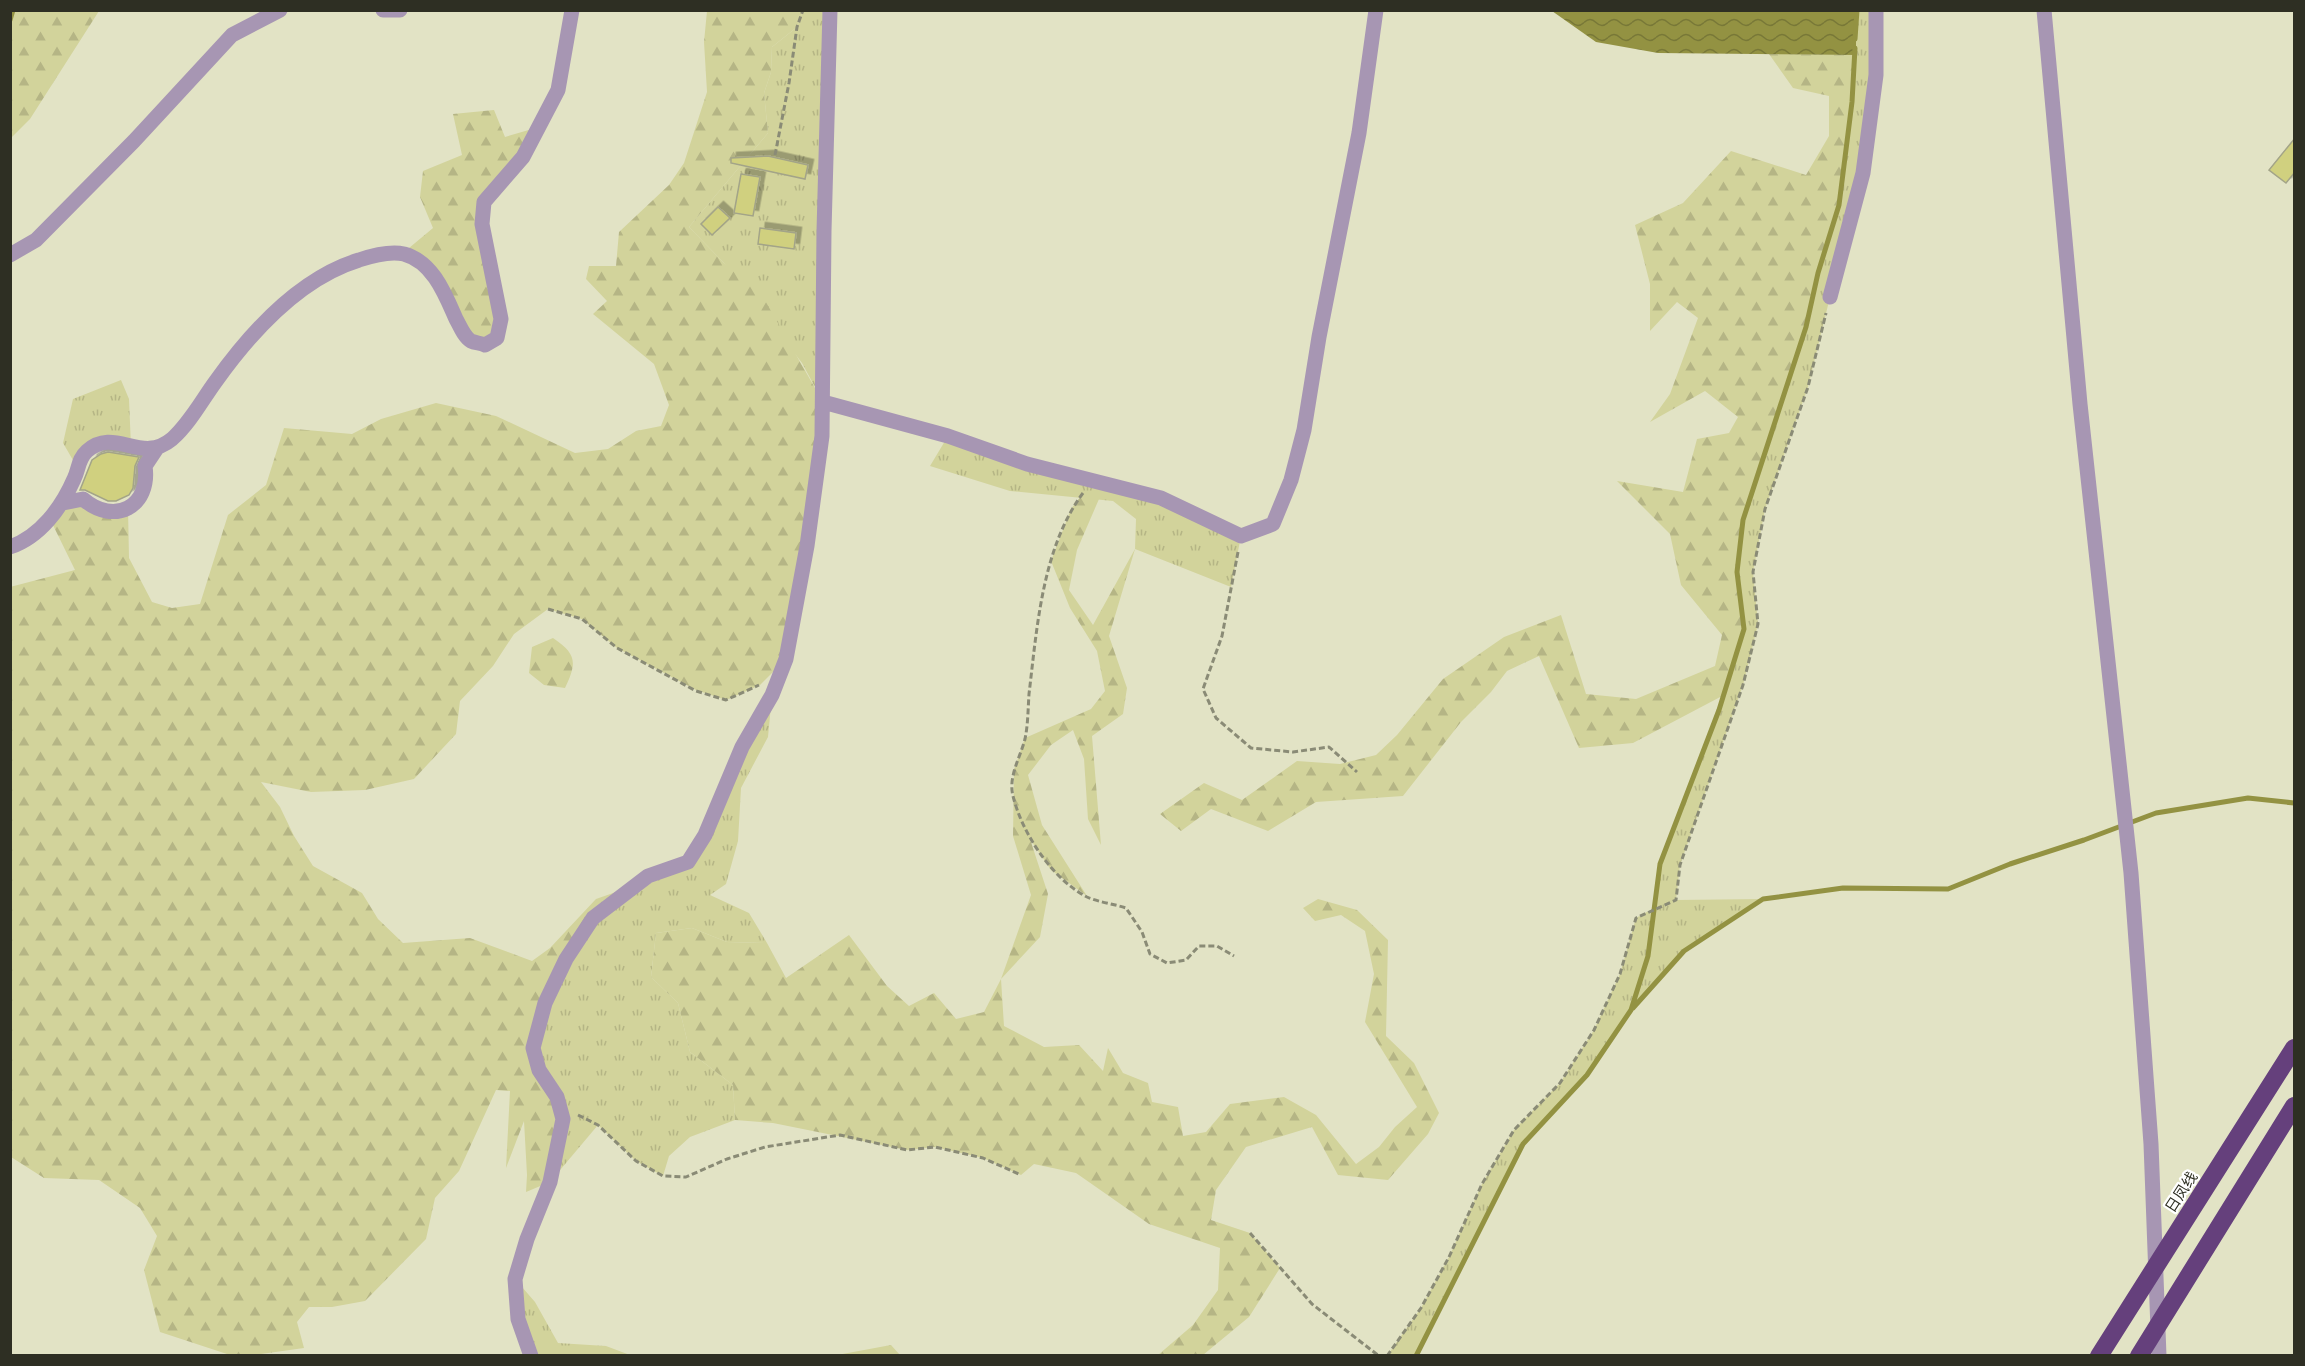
<svg xmlns="http://www.w3.org/2000/svg" width="2305" height="1366" viewBox="0 0 2305 1366" font-family="'PT Sans Narrow','Noto Sans SC',sans-serif">
  <style>
    .grass { fill: url(#grass-tufts) }
    .forest { fill: url(#forest-firs) }
    .water { fill: url(#water-waves) }
    .lines { fill: none; stroke-linecap: round; stroke-linejoin: round }
    .stream { stroke: #939242; stroke-width: 5 }
    .building { fill: #d0d07f; stroke: #a3a488; stroke-width: 1.5; filter: url(#shadow) }
    .path { stroke: #8a8b76; stroke-width: 3; stroke-dasharray: 6 3; stroke-linecap: butt }
    .minor { stroke: #a796b3; stroke-width: 15 }
    .highway { stroke: #65407c; stroke-width: 18 }
    .labels { text-anchor: middle; dominant-baseline: central; stroke-width: 4.5; stroke-linejoin: round; paint-order: stroke }
    .street-label { font-size: 15px; fill: #2e2f23; stroke: #fff }
  </style>
  <defs>
    <pattern id="grass-tufts" width="24" height="20" patternUnits="userSpaceOnUse" patternTransform="scale(1.5)"><rect width="24" height="20" fill="#d2d39b"/><path d="M3 7l-1-3M5 7V3M7 7l1-3M15 17l-1-3M17 17v-4M19 17l1-3" fill="none" stroke="#b5b585"/></pattern>
    <pattern id="forest-firs" width="22" height="20" patternUnits="userSpaceOnUse" patternTransform="scale(1.5)"><rect width="22" height="20" fill="#d2d39b"/><path d="M5 1l3.5 6h-7zM16 11l3.5 6h-7z" fill="#b5b585"/></pattern>
    <pattern id="water-waves" width="16" height="10" patternUnits="userSpaceOnUse" patternTransform="scale(1.5)"><rect width="16" height="10" fill="#939242"/><path d="M0 5q4-4 8 0t8 0" fill="none" stroke="#787837"/></pattern>
    <filter id="shadow"><feDropShadow dx="5.5" dy="-5.5" stdDeviation="0" flood-color="#0004"/></filter>
  </defs>
  <rect width="100%" height="100%" fill="#e2e3c5"/>
  <path class="grass" d="M803,11H830L823,402L802,363L724,263L689,227L768,133L764,93L771,72L772,47L797,27Z
    M1856,11H1876V75L1830,297L1808,387L1765,509L1753,572L1758,624L1743,685L1680,865L1676,900L1763,899L1684,951L1631,1010L1587,1075L1523,1144L1416,1355L1387,1356L1421,1308L1449,1257L1482,1184L1514,1130L1560,1083L1594,1030L1620,974L1636,918L1654,908L1660,864L1719,710L1744,629L1737,572L1743,520L1806,327L1852,102Z
    M121,380L129,399L131,447L108,442L77,467L63,443L73,399Z
    M948,436L1103,482L1241,536L1231,587L1135,549L1136,519L1113,501L1010,491L930,466Z
    M772,695L768,737L741,788L738,841L726,884L710,895L749,913L767,943L727,942L692,928L656,933L651,977L678,1003L690,1052L733,1085L735,1120L690,1137L669,1156L663,1176L636,1161L598,1125L550,1182L533,1048L545,1003L593,918L633,886L688,862Z
    M515,1279L535,1302L558,1343L606,1346L630,1355H531Z
    M891,1345L900,1355H836H837Z"/>
  <path class="forest" d="M11,10L99,11L30,119L11,138Z
    M707,11H803L797,27L772,47L771,72L764,93L768,133L689,227L724,263L763,297L823,402L786,659L760,685L726,700L696,690L617,648L582,619L548,609L514,634L493,666L460,701L456,734L414,779L365,790L311,792L261,782L280,807L294,836L313,866L362,893L378,919L403,943L470,938L532,961L550,948L596,899L633,886L593,918L566,959L533,1048L563,1119L550,1182L526,1192L527,1175L524,1121L506,1168L510,1091L496,1090L459,1171L435,1198L426,1239L365,1301L332,1307H309L297,1322L304,1348L254,1355H230L160,1332L144,1270L157,1236L140,1208L99,1180L44,1178L11,1157L10,587L75,570L50,519L63,503L128,508L129,558L152,602L172,608L200,604L228,515L266,485L284,428L352,434L381,419L436,403L496,416L575,453L608,449L636,431L661,426L669,405L654,364L593,314L607,301L586,279L589,266H616L619,232L669,185L684,163L707,92L704,42Z
    M1769,54L1856,55L1852,102L1839,205L1818,273L1806,327L1743,520L1737,572L1744,629L1724,695L1633,743L1579,748L1539,656L1507,671L1491,692L1461,722L1403,796L1316,802L1268,831L1211,809L1181,831L1160,814L1204,783L1242,800L1297,761L1340,764L1376,755L1397,735L1443,679L1504,637L1561,615L1586,694L1636,699L1715,666L1722,635L1681,585L1670,534L1617,481L1683,492L1697,439L1729,433L1738,417L1705,391L1650,422L1670,394L1698,318L1677,302L1650,331V284L1635,225L1683,203L1731,151L1806,175L1829,136V96L1793,88Z
    M494,110L505,137L539,127L484,202L497,338L471,341L442,288L403,253L433,228L420,197L423,171L462,155L453,114Z
    M1081,496L1099,499L1077,550L1069,590L1093,625L1135,549L1109,636L1127,688L1123,714L1092,736L1101,845L1088,819L1084,759L1073,730L1051,745L1028,775L1042,825L1087,896L1051,870L1030,839L1048,894L1040,937L1001,979L1004,1026L1044,1047L1079,1045L1103,1071L1108,1048L1123,1073L1148,1083L1152,1102L1178,1107L1183,1136L1206,1132L1230,1104L1284,1097L1316,1115L1356,1164L1379,1147L1395,1127L1417,1107L1365,1022L1374,974L1365,931L1341,915L1315,921L1303,908L1318,899L1357,910L1388,940L1386,1036L1414,1063L1439,1113L1428,1134L1388,1180L1338,1175L1312,1127L1246,1147L1216,1190L1211,1220L1250,1233L1280,1268L1249,1317L1203,1355H1158L1193,1325L1218,1290L1220,1248L1149,1224L1076,1173L1034,1164L1021,1175L983,1158L935,1147L907,1150L773,1123L735,1120L733,1085L690,1052L678,1003L651,977L656,933L692,928L727,942L767,943L786,978L849,935L887,986L909,1006L934,993L956,1019L984,1012L1001,979L1031,895L1013,836L1014,770L1025,738L1091,709L1105,691L1097,651L1070,608L1051,561L1071,509Z
    M553,638C577,654 577,663 565,688L544,685L529,673L532,647Z"/>
  <path class="water" d="M1552,11H1856V55L1658,53L1596,42Z"/>
  <g class="lines">
    <path class="stream" d="M10,20L13,10
      M1855,39L1857,10
      M1633,1008L1684,951L1763,899L1843,888L1948,889L2010,864L2084,840L2156,813L2248,798L2294,803
      M1416,1356L1523,1144L1587,1075L1631,1010L1648,956L1660,864L1719,710L1744,629L1737,572L1743,520L1806,327L1818,273L1839,205L1852,102L1855,48"/>
  </g>
  <path class="building" d="M2295,138V172L2286,183L2269,170Z
    M768,156L808,165L805,179L731,163V158Z
    M741,174L760,177L753,216L734,213Z
    M718,207L730,218L712,235L701,224Z
    M760,228L796,233L794,249L758,244Z
    M108,452L139,457L135,466L133,488L129,495L116,501H108L85,490H80L92,460L101,454Z"/>
  <g class="lines">
    <path class="path" d="M775,155L789,83L797,27L803,10
      M1083,493C1042,548 1037,628 1029,694C1028,709 1028,725 1025,739C1020,758 1008,777 1013,796C1022,833 1052,879 1087,897C1098,902 1114,904 1126,908L1142,932L1150,954L1167,963L1186,960L1199,946H1217L1234,956
      M1238,552L1222,636L1203,689L1216,718L1251,748L1293,752L1329,747L1357,772
      M548,609L582,619L617,648L696,691L726,700L759,685
      M578,1115L598,1125L636,1161L663,1176L686,1177L727,1159L765,1147L840,1135L907,1150L935,1147L983,1158L1021,1175
      M1250,1233L1312,1304L1379,1356
      M1387,1356L1421,1308L1449,1257L1482,1184L1514,1130L1560,1083L1594,1030L1620,974L1636,918L1676,900L1680,865L1743,685L1758,624L1753,572L1765,509L1808,387L1826,313"/>
    <path class="minor" d="M383,10H400
      M2044,10L2080,404L2131,873L2151,1144L2159,1356
      M10,255L36,240L134,141L232,35L280,10
      M1830,297L1863,173L1876,75V10
      M823,402L948,436L1027,464L1161,498L1241,536L1273,524L1291,480L1304,430L1319,337L1359,133L1376,10
      M63,503L83,499C114,526 151,507 145,466L157,448
      M10,547C40,537 62,507 74,479C79,469 78,459 87,451C115,426 141,465 172,439C190,423 202,400 216,381C251,332 300,278 359,260C371,256 391,251 404,254C433,262 445,294 456,319C460,326 464,337 471,341C475,343 481,343 485,345L497,338L501,319L482,224L484,202L523,157L558,90L572,10
      M531,1356L518,1319L515,1279L527,1239L550,1182L563,1119L557,1097L539,1070L533,1048L545,1003L566,959L593,918L648,876L688,862L705,835L742,747L772,695L786,659L807,546L822,436L824,231L830,10"/>
    <path class="highway" d="M2099,1356L2294,1048
      M2139,1356L2294,1106"/>
  </g>
  <g class="labels">
    <g class="street-label">
      <text transform="translate(2181 1192) rotate(-57)">日凤线</text>
    </g>
  </g>
  <rect width="2305" height="1366" fill="none" stroke="#2e2f23" stroke-width="24"/>
</svg>
